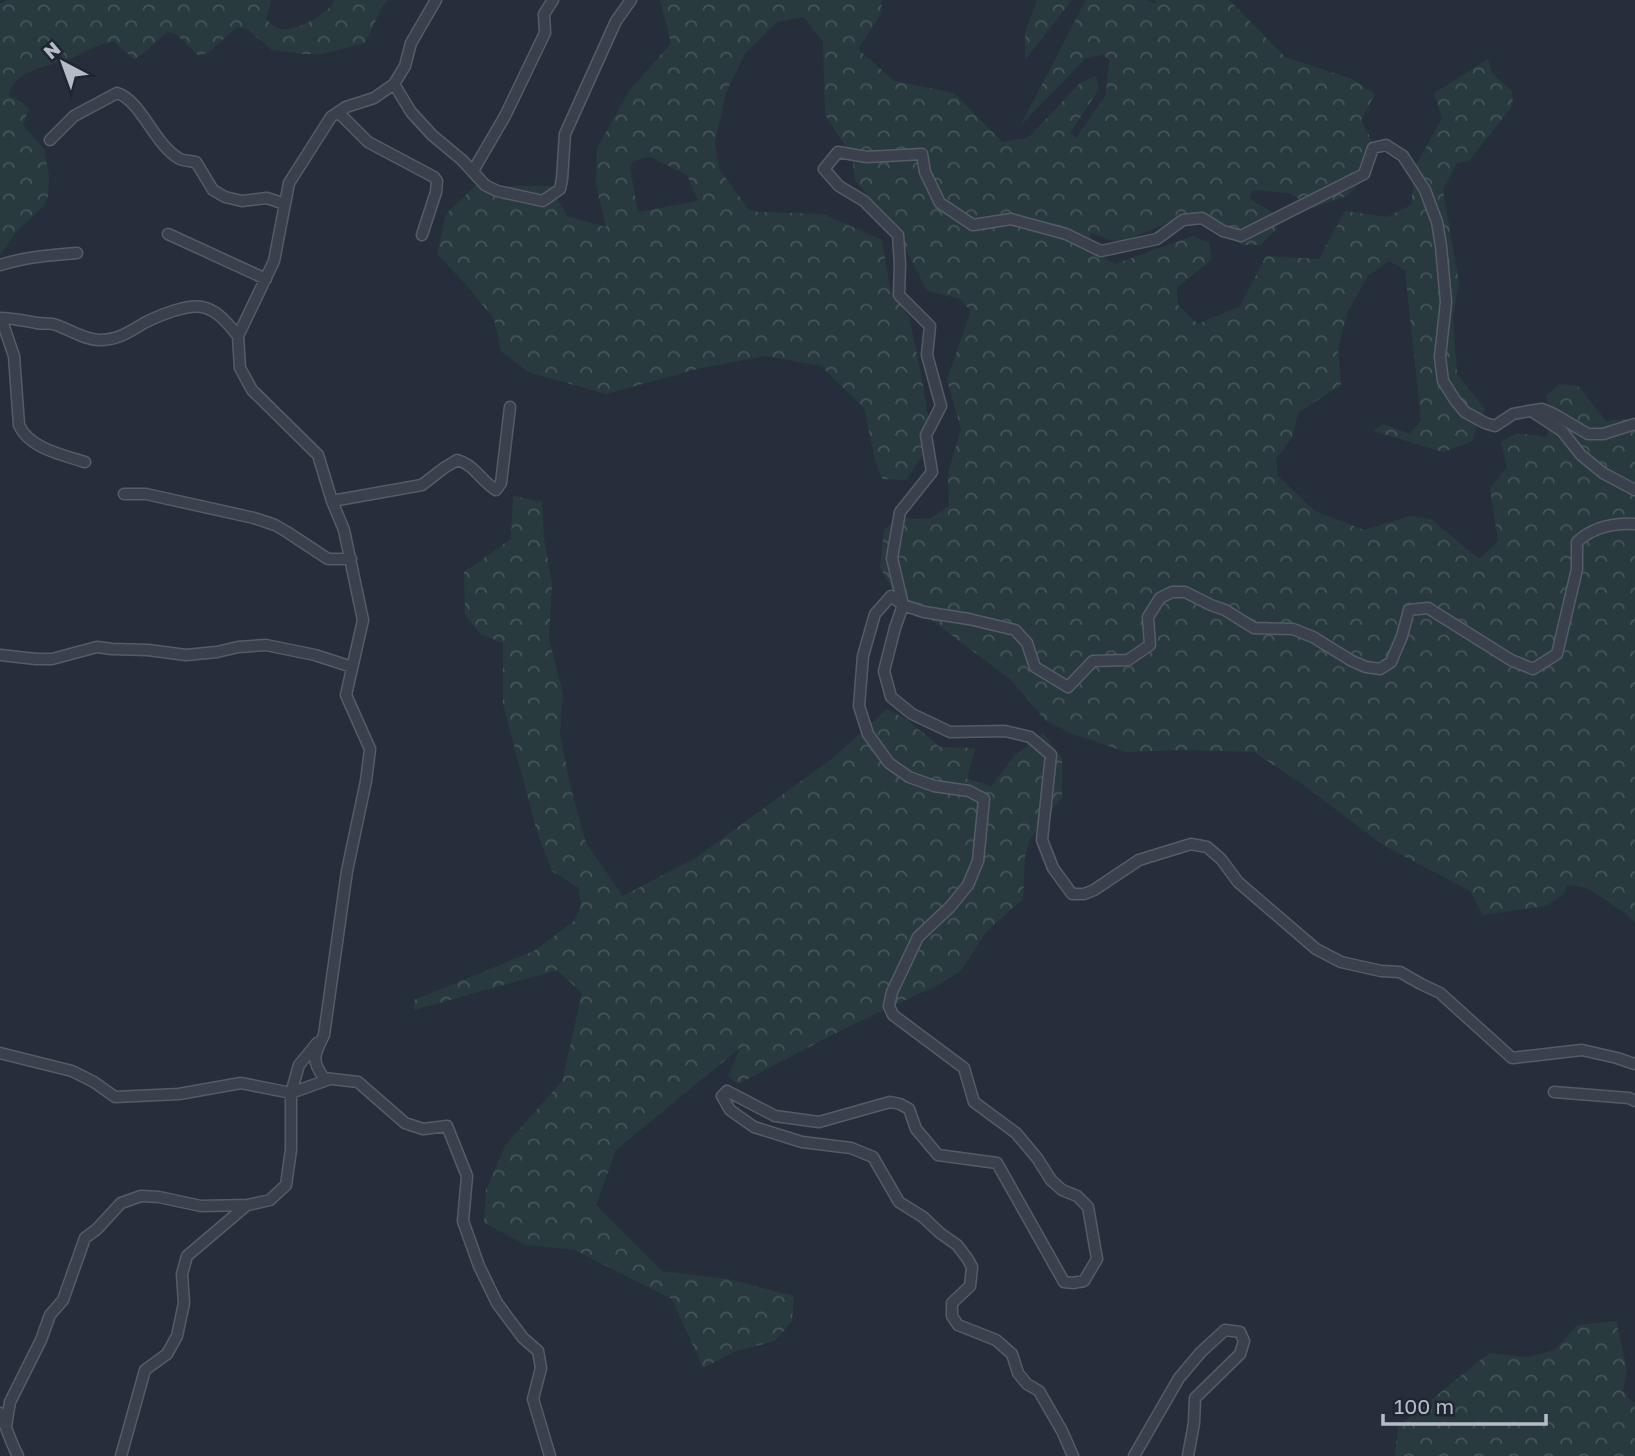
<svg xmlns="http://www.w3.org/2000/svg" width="1635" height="1456" viewBox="0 0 1635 1456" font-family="'Golos Text',sans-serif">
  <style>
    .forest { fill: url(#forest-crowns); fill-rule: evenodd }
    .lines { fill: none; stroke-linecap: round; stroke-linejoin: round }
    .minor-casing { stroke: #555c67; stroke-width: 13 }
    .minor { stroke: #3a414c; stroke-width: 10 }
  </style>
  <defs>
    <pattern id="forest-crowns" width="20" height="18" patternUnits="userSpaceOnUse" patternTransform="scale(1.75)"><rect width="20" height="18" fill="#283a3d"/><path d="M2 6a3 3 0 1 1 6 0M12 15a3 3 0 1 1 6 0" fill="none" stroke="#455558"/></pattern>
  </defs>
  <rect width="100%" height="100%" fill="#262e3c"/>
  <path class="forest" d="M8,0H271L266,19C270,23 275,28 280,29C296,32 329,14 335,0H388L382,7L365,43L322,54H304L272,50L246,28L237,27L209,52L199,56L176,34L168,32C156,40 147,53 134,59L114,42C97,42 83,55 67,60C46,67 13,70 9,96L17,99L29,108L23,125L44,149L49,176L48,197L44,206L16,232L0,255V4Z
    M660,0H882L881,14L858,49L894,81L954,93L1002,142L1028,138L1080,83L1096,76L1099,89L1070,133L1076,138L1106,95L1109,60L1103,54L1085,59L1020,126L1086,0H1146L1157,4L1155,0H1229L1285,57L1352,79L1375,94L1361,120L1373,143L1365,178L1347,196L1313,208L1289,193L1253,190L1249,198L1272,212L1277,229L1260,245H1242L1208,217L1169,222L1120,243L1090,233L1091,250L1115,264L1193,236L1209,243L1212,259L1177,288L1178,305L1198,324L1240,306L1266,256L1319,259L1345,211L1387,217L1411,205L1415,167L1442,118L1434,93L1488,59L1492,73L1512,91L1513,105L1469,161L1457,163L1443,190L1459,282L1453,317L1457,374L1485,409L1471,442L1443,452L1373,431L1383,424L1410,434L1421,420L1405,270L1389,261L1368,276L1347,313L1338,349L1341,385L1298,413L1292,438L1276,459L1278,476L1315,511L1364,530L1410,516L1431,519L1479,559L1498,541L1490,488L1507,467L1501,442L1517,433L1546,437L1551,421L1546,396L1560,384L1578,386L1606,421L1635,418V923L1629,916L1586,887L1567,885L1564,894L1546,906L1483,915L1470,891L1383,845L1302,784L1254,752L1181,750L1126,752L1071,733L1046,721L1011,680L893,591L880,567L884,530L898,518L929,519L949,506L948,473L961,429L947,379L971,311L960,299L927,291L899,236L855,180L852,156L825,115L823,42L804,17L777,22L746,53L726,92L715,143L719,169L749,210L758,212L823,214L882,240L890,289L909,317L920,368L928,417L922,456L906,480L882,479L875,460L864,408L821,366L766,356L701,368L606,394L528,372L501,351L494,319L469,288L437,254L446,214L475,186H550L567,216L606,227L596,184L597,148L629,91L671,43ZM650,157L687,175L698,201L638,212L630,168L633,161Z
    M1037,0H1072L1025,60V32Z
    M513,496L542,502L544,539L552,584L549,639L563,694L560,734L571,789L586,843L623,896L697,857L834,757L887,709L906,719L940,747L975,748L967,779L991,786L1015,755L1043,733L1062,758V797L1030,839L1025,857L1023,899L986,932L961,971L938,985L842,1030L738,1084L728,1076L741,1047L616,1150L596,1205L662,1271L728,1279L794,1296L792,1321L775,1341L734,1352L703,1368L672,1299L575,1250L526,1245L484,1223L486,1190L505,1146L562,1081L582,993L557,970L414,1010V1000L534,951L574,921L581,906L579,888L552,871L537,832L503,704V643L480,634L465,615L464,572L511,539Z
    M1616,1321L1627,1369L1623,1391L1632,1402H1635V1456H1395L1398,1427L1489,1353L1527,1357L1555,1350L1577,1325Z"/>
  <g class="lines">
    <defs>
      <path id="minor" d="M436,0L411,43L405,66L394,84L374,98L346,107L331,117L289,183L274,261L238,336L240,368L252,390L318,455L332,501L344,530L363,620L346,695L370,749L366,781L347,871L324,1035C315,1054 310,1059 324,1078L358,1082L405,1123L423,1129L447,1126L467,1176L463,1221L479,1266L497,1303L523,1338L538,1351L541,1368L533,1399L550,1456
        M394,84L411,112L432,135L462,160L485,185L497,191L543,201L560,189L562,179L565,134L616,21L631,0
        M338,112L368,142L434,177L437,181L436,192L422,235
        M50,140L74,116L117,93C141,100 155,146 180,159C185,161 191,161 196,162L213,190L225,197L242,201L267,198L285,204
        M473,171L505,116L545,33L544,14L553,0
        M168,234L266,279
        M0,265C25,257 51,255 77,253
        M0,318C13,318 25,321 37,323C43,324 48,323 53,324C70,329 82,339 99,340C118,340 129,332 144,323C158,316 190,302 206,308C219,312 230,326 238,336
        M1,318L14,356L19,425C29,448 62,455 85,462
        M1529,411L1513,414L1495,426L1485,423L1465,412L1455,400L1443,381L1440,357L1446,302L1441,246L1437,222L1425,190L1403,156L1386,145L1373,148L1364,174L1241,236L1223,231L1202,218L1183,220L1157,239L1101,251L1066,234L1011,219L973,225L940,203L925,172L922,154L867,157L838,152L824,169L839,186L864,201L898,235L900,264L899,295L930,326L927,355L941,406L926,435L932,472L900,512L892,558L903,605L924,612L969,619L1015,630L1027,643L1035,667L1068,687L1093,661L1128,660L1150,645L1148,617L1160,598L1172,592H1185L1211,605L1225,610L1254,628L1293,629L1313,637L1352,661L1366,667L1380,669L1391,662L1402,636L1409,610L1428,608L1511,660L1533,669L1557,654L1577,569V542C1593,527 1614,523 1635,524
        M1635,424L1603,434H1588L1554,414L1542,409L1529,411L1533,412L1562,431L1581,455L1603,473L1635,490
        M124,494H146L254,518L275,525L287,532L328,559H351
        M332,501L422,485L444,468L457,460C474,464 482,482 496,490L501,483L510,407
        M0,655L36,659H52L97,647L112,649L148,650L186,655L217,652L238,647L266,645L315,655L352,667
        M0,1053L72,1071L94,1082L115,1097L179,1094L241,1083L291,1093L330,1079
        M1554,1092L1629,1098L1635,1101
        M0,1413C7,1428 10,1441 18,1456
        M6,1426L10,1402L41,1340L50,1315L63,1300L85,1238L97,1229L121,1203L141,1196L159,1197L201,1206L248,1205L270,1200L286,1185L291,1150V1093L299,1065L317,1043
        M121,1456L145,1370L167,1354L177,1336L184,1303L182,1274L187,1256L247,1205
        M1073,1456L1062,1431L1039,1391L1027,1384L1018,1373L1012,1354L996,1340L958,1325L952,1316V1303L970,1286L972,1267L967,1258L957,1245L940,1233L923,1217L899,1202L873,1157L851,1148L802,1142L754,1127L730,1110L722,1096L727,1091L775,1116L819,1122L890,1102L900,1104L909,1109L916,1129L938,1155L997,1163L1064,1282L1073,1283L1084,1281L1097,1259L1088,1207L1077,1196L1062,1190L1051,1180L1037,1158L1016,1133L974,1102L964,1068L893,1015L889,1006L892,992L918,937L950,907L968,885L978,861L984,799L969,791L934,786L909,777L889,763L868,734L859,706L863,656L875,614L891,596L903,605L895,628L884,671L891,697L912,714L950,732L1005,731L1030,737L1051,755L1042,840L1053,868L1072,894H1084L1094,890L1139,860L1191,844L1207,847L1221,859L1238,882L1316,949L1341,962L1381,971L1400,972L1421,984L1440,993L1512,1058L1582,1050L1617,1058L1635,1064
        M1134,1456L1179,1378L1201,1352L1225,1330L1240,1332L1244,1341L1240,1354L1195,1398L1194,1423L1188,1456"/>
    </defs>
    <use href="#minor" class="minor-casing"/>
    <use href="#minor" class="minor"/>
  </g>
  <g transform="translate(63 63) rotate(319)" stroke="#1f2631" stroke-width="5" paint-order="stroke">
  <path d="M0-5L12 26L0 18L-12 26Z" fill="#b6bcc7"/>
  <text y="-10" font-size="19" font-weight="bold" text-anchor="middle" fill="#b6bcc7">N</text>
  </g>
  <path d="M1383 1414v10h163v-10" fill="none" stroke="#b6bcc7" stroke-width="3.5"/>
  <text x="1394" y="1414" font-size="21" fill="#b6bcc7" stroke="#1f2631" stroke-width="5" paint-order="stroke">100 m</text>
</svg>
